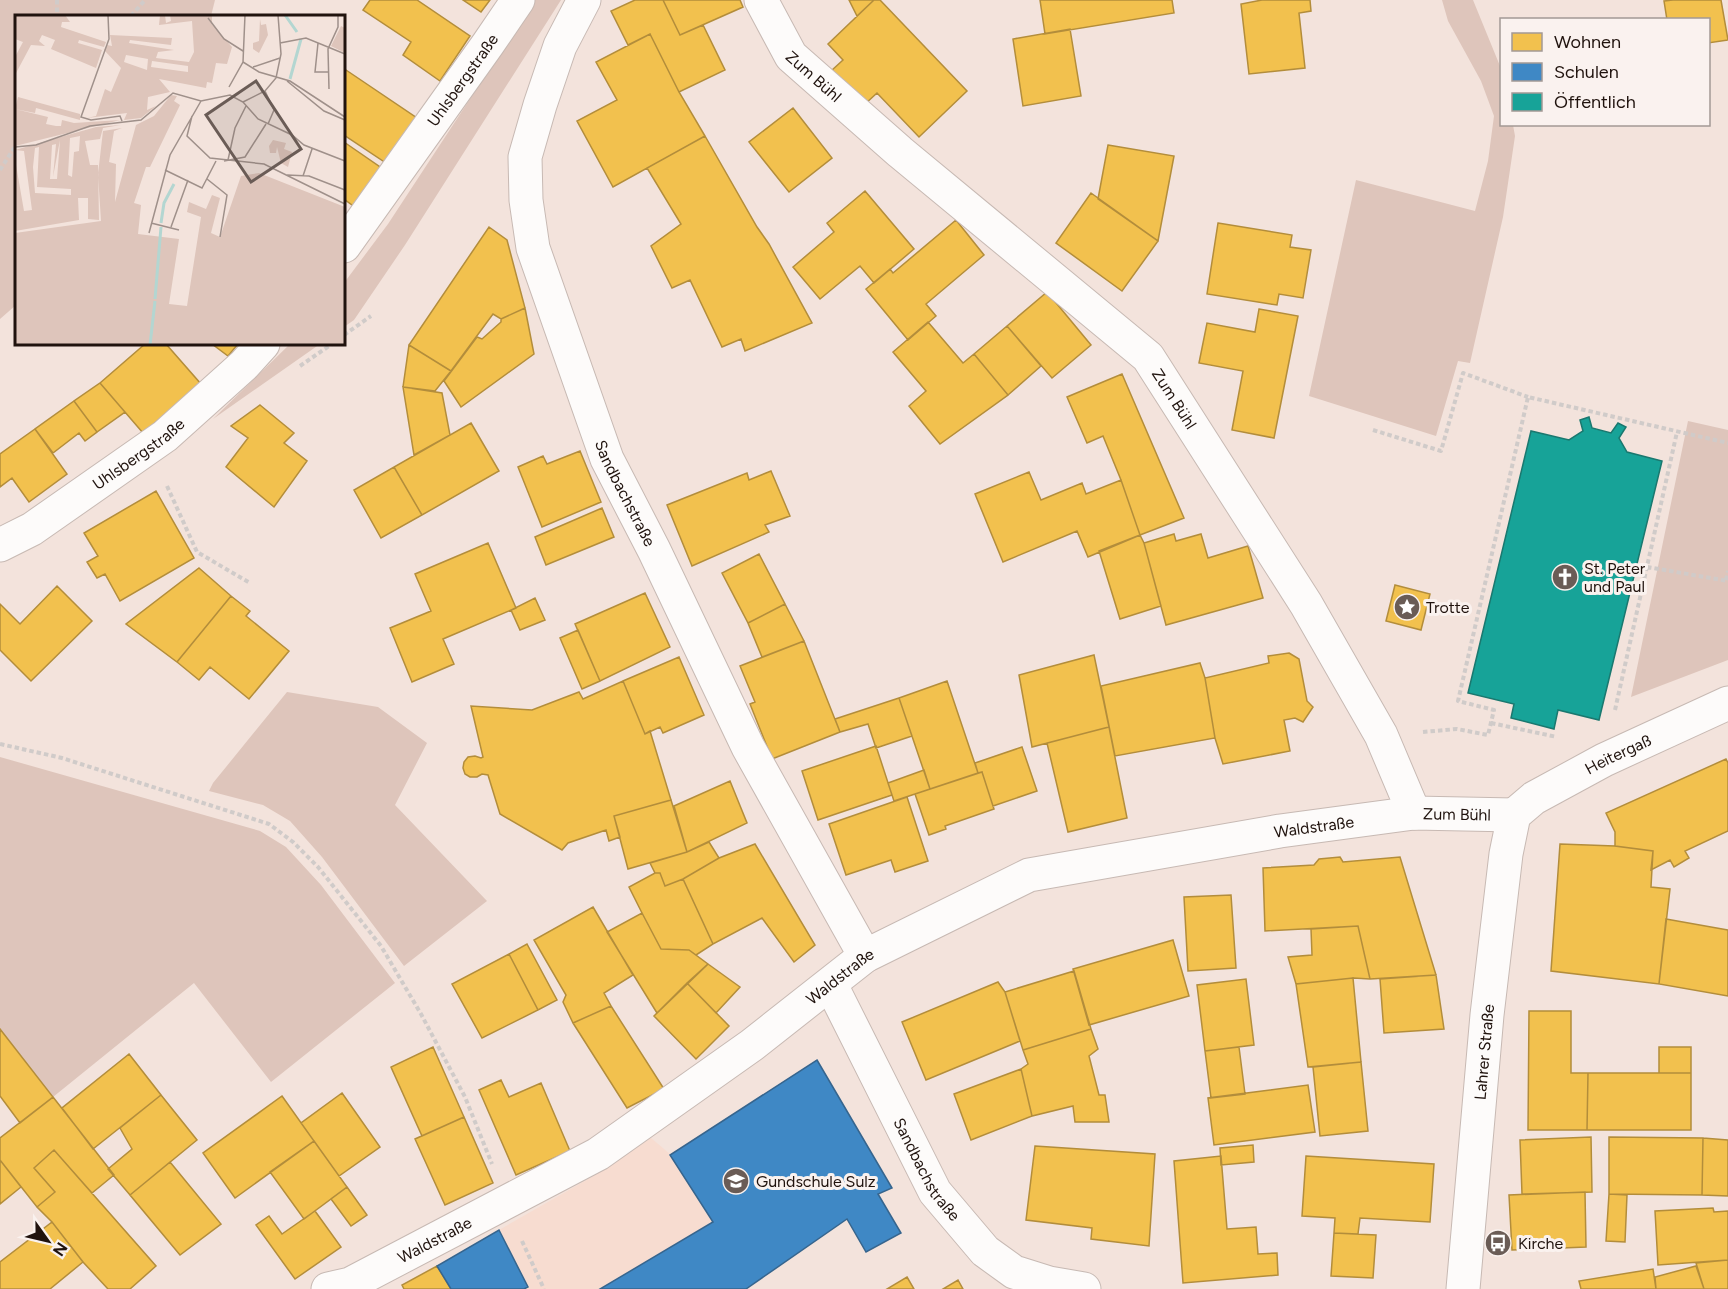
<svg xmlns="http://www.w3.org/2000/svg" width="1728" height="1289" viewBox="0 0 1728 1289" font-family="Figtree,sans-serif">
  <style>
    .built { fill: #f7dcd0 }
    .green { fill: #dec5bb }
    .homes { fill: #f2c14e; stroke: #b38d3b; stroke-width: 1.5 }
    .schools { fill: #3f88c5; stroke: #36658e; stroke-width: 1.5 }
    .public { fill: #17a398; stroke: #1a786f; stroke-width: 1.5 }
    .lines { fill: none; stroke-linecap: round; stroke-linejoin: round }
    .minor-casing { stroke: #c7b9b3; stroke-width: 35 }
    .tertiary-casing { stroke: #c7b9b3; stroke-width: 35 }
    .path { stroke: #d0cbc9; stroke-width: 4; stroke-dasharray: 4.5 3; stroke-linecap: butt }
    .minor { stroke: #fdfbfa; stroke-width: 33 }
    .tertiary { stroke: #fdfbfa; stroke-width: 33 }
    .labels { text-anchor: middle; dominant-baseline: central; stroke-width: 6; stroke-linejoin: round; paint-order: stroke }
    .street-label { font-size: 16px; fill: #20130e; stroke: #faf2ef }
    .poi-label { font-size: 16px; fill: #20130e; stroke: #faf2ef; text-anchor: start }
    .inset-river { fill: none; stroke: #b3d6d1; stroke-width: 3 }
    .inset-road { fill: none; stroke: #9f908a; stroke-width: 1.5 }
    .view { fill: #6a5c56; fill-opacity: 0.15; stroke: #6a5c56; stroke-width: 3 }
    .inset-edge { fill: none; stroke: #20130e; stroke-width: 3 }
  </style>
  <rect width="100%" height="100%" fill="#f3e3dc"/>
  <path class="built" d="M817,1060L892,1188L878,1195L901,1233L866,1252L846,1219L746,1289H524L528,1286L499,1230L597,1174L651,1138L670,1154Z"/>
  <path class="green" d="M0,0H215L211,16H16V305L0,319Z
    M535,0H561L405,245L354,320L344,327V283L388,224Z
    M1442,0H1473L1500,66L1502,74V124L1513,125L1515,136L1503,217L1470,363L1458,361L1436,436L1309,396L1356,180L1475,211L1488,161L1494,116L1481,81L1448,21Z
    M290,344H320L213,419Z
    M1688,421L1728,430V660L1631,697Z
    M287,692L378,707L427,743L395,805L487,901L404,966L322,857L290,821L263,805L209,791L213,783Z
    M0,757L260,831L286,847L321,885L395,983L271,1082L194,983L53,1097L0,1029Z"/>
  <path class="homes" d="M370,0H417L470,36L440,81L403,55L411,42L363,10Z
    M463,0H490L481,12Z
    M635,0H663L680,35L703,25L725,70L679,92L650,34L628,45L611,11Z
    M663,0H740L743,7L680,35Z
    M849,0H874L857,16Z
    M874,0H880L967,91L919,137L877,93L864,105L831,71L843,60L828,44Z
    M1040,0H1172L1174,13L1045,34Z
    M1262,0H1310L1311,11L1299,13L1305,68L1249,74L1241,4Z
    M1673,0H1721L1728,40L1708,43V20H1667L1664,1Z
    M1070,29L1081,96L1023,106L1013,39Z
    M650,34L679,92L705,136L613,187L577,121L617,100L596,62Z
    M346,70L417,118L386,163L344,135V74Z
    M793,108L832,158L789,192L749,142Z
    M705,136L757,227L769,244L812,323L745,351L741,339L722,347L690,280L672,288L651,246L681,224L647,168Z
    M344,142L383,169L356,208L344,199Z
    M1108,145L1174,156L1158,241L1098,199Z
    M865,191L914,249L874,283L860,266L820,299L793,267L834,232L827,223Z
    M1091,193L1158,241L1122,291L1056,243Z
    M956,220L984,255L926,304L936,316L908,340L866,289L890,269L893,273Z
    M1218,223L1292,235L1290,247L1311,250L1303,298L1279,294L1277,305L1207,294Z
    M489,227L507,240L525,308L501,319L493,314L451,371L409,345Z
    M1047,292L1091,345L1052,378L1007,326Z
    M525,308L534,354L461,407L444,381L477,337L482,339L501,322V319Z
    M1259,309L1298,316L1274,438L1232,430L1243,371L1199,363L1207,323L1255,332Z
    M928,322L963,363L974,354L1008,395L940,444L909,406L926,391L893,352Z
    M1007,326L1041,366L1008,395L974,354Z
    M145,344H166L201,384L143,433L100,383Z
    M212,344H238L228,356Z
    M409,345L451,371L435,391L403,387Z
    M1122,374L1184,518L1140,535L1121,480L1103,436L1087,443L1067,397Z
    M100,383L125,412L97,432L74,401Z
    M403,387L442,393L450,435L414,455Z
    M74,401L97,432L85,441L79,433L53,453L35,429Z
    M260,405L294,433L284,443L307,461L274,507L226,467L248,438L231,426Z
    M471,423L499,471L422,515L394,467Z
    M35,429L67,474L29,502L12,478L0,487V454Z
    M580,451L601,502L542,527L518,467L543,456L547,464Z
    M394,467L422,515L381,538L354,490Z
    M771,471L790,516L765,525L769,532L692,566L667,505L747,473L749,480Z
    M1029,472L1041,500L1082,483L1086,494L1121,480L1140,535L1088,557L1077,531L1003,562L975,494Z
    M156,491L194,558L120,601L105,574L97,578L87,562L98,556L84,533Z
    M602,508L614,537L546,565L535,537Z
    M1174,534L1176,541L1201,534L1208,558L1248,546L1263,598L1166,625L1144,543Z
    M1140,535L1144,543L1161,606L1120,619L1099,551Z
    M488,543L516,608L443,639L454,664L412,682L390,628L431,611L415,574Z
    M759,554L785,604L748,623L722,573Z
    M199,568L231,596L177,662L126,624Z
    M1395,585L1430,594L1421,630L1386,621Z
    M57,586L92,621L31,681L0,650V604L20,624Z
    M645,593L670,647L600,681L575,624Z
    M231,596L250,611L246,616L289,651L249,699L210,667L199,680L177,662Z
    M535,598L545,620L520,630L511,610Z
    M785,604L804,641L762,657L748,623Z
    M578,630L600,681L582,689L560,638Z
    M804,641L840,732L772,759L750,704L755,702L740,666Z
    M1289,653L1299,659L1307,701L1313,707L1303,722L1295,718L1284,720L1290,751L1223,764L1215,738L1205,678L1269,663L1268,656Z
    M1094,655L1109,727L1032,747L1019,675Z
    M679,657L704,715L663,733L660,727L645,734L623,681Z
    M1200,663L1205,678L1215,738L1115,756L1101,686Z
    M623,681L645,734L650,731L671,800L614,816L620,837L609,841L606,830L568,843L562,850L500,814L488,775L482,774L477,777H470L465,774L463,768L464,762L468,757L475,756L481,758L483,757L471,706L532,710L579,692L583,699Z
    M947,681L978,773L930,789L899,698Z
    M899,698L912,736L876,748L868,724L840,732L835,719Z
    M1109,727L1127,818L1068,832L1047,743Z
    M876,746L892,795L818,820L802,771Z
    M1022,747L1037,791L993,806L982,772L978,773L975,763Z
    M1726,759L1728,763V831L1685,851L1689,858L1674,867L1670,860L1651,870L1653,851L1615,846V832L1606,813Z
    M924,770L930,789L894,801L888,783Z
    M982,772L994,809L945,826L946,829L929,835L915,794Z
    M730,781L747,823L687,852L674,806Z
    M907,797L928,861L895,872L891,860L846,875L829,824Z
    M671,800L687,852L628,869L614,816Z
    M709,842L719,858L683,879L665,886L660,873H655L650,863L687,852Z
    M755,844L815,945L794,962L762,918L713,944L683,879L719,858Z
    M1560,844L1615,846L1653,851L1651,887L1670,889L1659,984L1551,971Z
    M1340,857L1343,862L1400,857L1436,975L1370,979L1358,926L1265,931L1263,868L1314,865L1319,859Z
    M655,873H660L665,886L683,879L713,944L696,955L689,950L661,949L642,913L629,887Z
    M1231,895L1236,968L1188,971L1184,897Z
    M593,907L633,975L604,993L611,1006L573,1023L563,1002L566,995L534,940Z
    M642,913L661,949L689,950L708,964L657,1013L607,932Z
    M1666,919L1728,930V996L1659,984Z
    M1358,926L1370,979L1353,978L1296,984L1288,957L1312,955L1311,929Z
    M1173,940L1189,996L1089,1025L1073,969Z
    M527,944L557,1000L538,1010L509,954Z
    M509,954L538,1010L482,1038L452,984Z
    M708,964L740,987L716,1013L687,983Z
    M1074,971L1091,1029L1023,1050L1005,992Z
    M1436,975L1444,1029L1384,1033L1380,979Z
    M1353,978L1361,1062L1308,1067L1296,984Z
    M1246,979L1254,1045L1205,1051L1197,985Z
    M998,982L1005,992L1020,1041L926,1080L902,1022Z
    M687,983L729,1026L696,1059L654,1016Z
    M611,1006L664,1089L627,1108L573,1023Z
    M1529,1011H1571V1073H1588L1587,1130H1528Z
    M0,1029L53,1097L20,1123L0,1096Z
    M1091,1029L1098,1049L1089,1056L1099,1095H1105L1109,1122H1075L1073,1106L1032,1116L1021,1069L1028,1064L1023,1050Z
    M433,1047L464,1117L422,1136L391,1067Z
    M1239,1047L1245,1094L1211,1098L1205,1051Z
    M1659,1047H1691V1073H1659Z
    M129,1054L161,1095L93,1149L62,1108Z
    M1361,1062L1368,1131L1320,1136L1313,1067Z
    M1021,1069L1032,1116L971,1140L954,1094Z
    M1588,1073H1691V1130H1587Z
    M501,1080L509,1097L541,1083L570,1151L516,1175L479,1090Z
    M1308,1085L1315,1132L1214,1145L1208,1098Z
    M342,1093L380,1147L339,1176L301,1123Z
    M161,1095L197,1140L130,1195L108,1169L132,1149L120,1128Z
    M282,1096L314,1141L235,1198L203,1153Z
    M53,1097L114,1175L92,1193L54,1150L34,1168L55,1192L37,1207L0,1160V1138Z
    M464,1117L493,1183L445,1205L415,1139Z
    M1591,1137L1592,1192L1522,1194L1520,1140Z
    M1609,1137L1703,1138L1702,1195L1609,1194Z
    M1703,1138L1728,1140V1196L1702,1195Z
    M314,1141L347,1187L304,1219L270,1172Z
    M1253,1145L1254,1162L1221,1165L1220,1148Z
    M1035,1146L1155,1154L1149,1246L1091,1239L1092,1228L1026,1220Z
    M54,1150L156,1266L130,1289H108L83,1262L52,1222L37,1207L55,1192L34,1168Z
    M1221,1156L1227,1229L1256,1227L1258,1254L1277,1253L1278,1275L1183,1283L1174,1161Z
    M1306,1156L1434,1164L1430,1222L1360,1218L1358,1234L1334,1233L1335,1218L1302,1216Z
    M0,1160L21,1187L0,1204Z
    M170,1162L221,1224L180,1255L130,1195Z
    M347,1187L367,1215L351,1226L331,1199Z
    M1585,1192L1586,1247L1512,1250L1509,1195Z
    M1609,1194L1627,1195L1625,1242L1606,1241Z
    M1713,1208L1714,1212L1728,1211V1260L1658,1265L1655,1211Z
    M315,1211L341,1247L295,1279L256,1225L269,1216L282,1234Z
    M52,1222L83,1262L50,1289H0V1262Z
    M1334,1233L1376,1235L1373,1278L1331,1276Z
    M1728,1260V1289H1704L1696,1263Z
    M437,1266L451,1289H404L402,1285Z
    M1696,1266L1704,1289H1656L1655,1277Z
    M1653,1269L1656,1289H1581L1579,1281Z
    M907,1277L914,1289H887Z
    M958,1280L963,1289H943Z"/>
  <path class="schools" d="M817,1060L892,1188L878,1194L901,1233L866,1252L847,1219L746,1289H600L713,1222L670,1155Z
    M499,1230L528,1287L524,1289H451L437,1266Z"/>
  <path class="public" d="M1589,417L1592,428L1611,433L1618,423L1626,427L1619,438L1627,452L1662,461L1599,720L1558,710L1554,729L1511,718L1514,704L1468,693L1531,431L1569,440L1583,431L1580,420Z"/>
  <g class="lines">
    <defs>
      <g id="minor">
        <path id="s1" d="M584,0L560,46L540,105L525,157L526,200L533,248L607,459L654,550L748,747L865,956"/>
        <path id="s2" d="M761,0L791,56L900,152L1148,357L1306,604L1381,735L1414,813"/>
        <path id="s3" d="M344,246L488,44L518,0"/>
        <path id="s4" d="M0,545L32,529L165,436L244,365L263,344"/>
        <path id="s5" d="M831,985L935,1192L985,1251L1014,1272L1049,1283L1084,1289"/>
        <path id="s6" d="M328,1289L350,1284L598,1154L752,1045L865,956L1029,875L1280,831L1414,813L1514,815"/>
      </g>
      <g id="tertiary">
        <path id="s7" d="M1463,1289L1487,1015L1506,854L1514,815L1534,798L1604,760L1728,703"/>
      </g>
    </defs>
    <use href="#minor" class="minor-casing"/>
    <use href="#tertiary" class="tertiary-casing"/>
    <path class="path" d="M57,0V16
      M131,16L145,0
      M0,170L16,145
      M344,335L371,316
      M300,366L332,344
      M1373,430L1441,451L1463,373L1528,397
      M167,486L197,552L250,583
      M1647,567L1728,581
      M1726,580L1728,571
      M1615,710L1677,432
      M1491,723L1557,737
      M1423,732L1457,729L1488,735L1494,710L1458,701L1528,397L1728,443
      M0,744L62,758L269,824L293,842L318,867L381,946L421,1014L465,1097L492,1164
      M522,1241L544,1289"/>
    <use href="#minor" class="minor"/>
    <use href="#tertiary" class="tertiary"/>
  </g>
  <defs>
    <symbol id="church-disc" viewBox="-11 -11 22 22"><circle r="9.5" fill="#6a5c56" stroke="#faf2ef"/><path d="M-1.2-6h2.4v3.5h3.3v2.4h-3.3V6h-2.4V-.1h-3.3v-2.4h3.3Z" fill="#fff"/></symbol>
    <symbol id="sight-disc" viewBox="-11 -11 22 22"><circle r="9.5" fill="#6a5c56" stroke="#faf2ef"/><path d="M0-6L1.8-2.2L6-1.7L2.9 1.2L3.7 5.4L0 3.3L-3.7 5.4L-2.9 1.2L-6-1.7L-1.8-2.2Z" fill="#fff"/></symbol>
    <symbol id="school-disc" viewBox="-11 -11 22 22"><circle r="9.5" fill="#6a5c56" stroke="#faf2ef"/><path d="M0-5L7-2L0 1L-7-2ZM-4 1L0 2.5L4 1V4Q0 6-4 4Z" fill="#fff"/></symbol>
    <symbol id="bus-disc" viewBox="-11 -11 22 22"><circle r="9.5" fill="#6a5c56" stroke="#faf2ef"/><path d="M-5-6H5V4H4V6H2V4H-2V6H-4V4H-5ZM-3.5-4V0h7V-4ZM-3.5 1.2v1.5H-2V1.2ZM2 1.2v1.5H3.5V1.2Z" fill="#fff"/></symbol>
  </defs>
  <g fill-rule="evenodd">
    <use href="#church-disc" x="1550" y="562" width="30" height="30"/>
    <use href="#sight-disc" x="1392" y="592" width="30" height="30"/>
    <use href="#school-disc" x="721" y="1166" width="30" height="30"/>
    <use href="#bus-disc" x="1483" y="1228" width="30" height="30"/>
  </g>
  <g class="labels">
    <g class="street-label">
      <text stroke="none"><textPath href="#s2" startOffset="94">Zum Bühl</textPath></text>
      <text stroke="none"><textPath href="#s3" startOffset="204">Uhlsbergstraße</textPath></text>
      <text stroke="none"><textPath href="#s2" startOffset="580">Zum Bühl</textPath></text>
      <text stroke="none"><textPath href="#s4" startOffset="166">Uhlsbergstraße</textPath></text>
      <text stroke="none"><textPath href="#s1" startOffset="522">Sandbachstraße</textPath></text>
      <text stroke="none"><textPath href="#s7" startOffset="598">Heitergaß</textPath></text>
      <text stroke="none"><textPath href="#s6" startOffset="1251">Zum Bühl</textPath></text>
      <text stroke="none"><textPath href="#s6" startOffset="1107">Waldstraße</textPath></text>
      <text stroke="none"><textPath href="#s6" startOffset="603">Waldstraße</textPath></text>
      <text stroke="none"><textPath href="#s7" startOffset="238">Lahrer Straße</textPath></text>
      <text stroke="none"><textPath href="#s5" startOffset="208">Sandbachstraße</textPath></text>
      <text stroke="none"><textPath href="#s6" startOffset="118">Waldstraße</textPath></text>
    </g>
    <g class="poi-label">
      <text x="1584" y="568">St. Peter<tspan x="1584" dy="18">und Paul</tspan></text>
      <text x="1426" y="607">Trotte</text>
      <text x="756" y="1181">Gundschule Sulz</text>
      <text x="1518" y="1243">Kirche</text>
    </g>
  </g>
  <g transform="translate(15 15)">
    <rect width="330" height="330" fill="#f3e3dc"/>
    <path d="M0,0H50L55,7H47L46,12L91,27L89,32L64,25L63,28L87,35L81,53L36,34L40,25L27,20L24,26L30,31L16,30L0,60V42L8,27L0,24ZM145,0H150L151,8L156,6L155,0H197V9L217,32L212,49L201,48L197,68L192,67L191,73L144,64L155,77L133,82L132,95L141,91L126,103L109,105L112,98L72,103L81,101L90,74L96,77L106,53L89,35L92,30L97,31L95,20L157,23L156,30L115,25L114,28L159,35L143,37L141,43L174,47L179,37L177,6L144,10ZM111,40L133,44L132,55L109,47ZM137,46L173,51V57L136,52ZM245,4L246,10L251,9L253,20L244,38L238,34V28L244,26ZM326,11L330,13V38L316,31ZM156,80L162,81L159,86L165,90L135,152H131L119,188L126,190L123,219L164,224L154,289L172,291L186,202L172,197L174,187L191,194L197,180L205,183L196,218L205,222L226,161L244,158L330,192V330H0V218L86,206L83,159L88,116L107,113L99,116L94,147L101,149L100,187L121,110L139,101ZM3,82L65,99V105L21,93L20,98L0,94ZM0,94L33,102L31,109L41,111H46L47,105L59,108L105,105L0,131ZM106,110L88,113L85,124L70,126L75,150H83L84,205L73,204V183H63L64,205L0,216V144L9,196L17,195L9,136L0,135L81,112ZM65,121L64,136L59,137L57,162L53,160L55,123ZM45,125L42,164H35L37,130L41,129L38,162ZM24,132L22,172L56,174V180L20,178L18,152L20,133ZM258,125L271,128L269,134L277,137L273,152L266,148L262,132L261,138H255L254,131Z" fill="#dec5bb" fill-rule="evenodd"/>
    <path class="inset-river" d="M270,0L282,17M275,64L286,24M146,208L149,188L159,169M140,284L146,212M135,330L140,286"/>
    <path class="inset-road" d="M93,0L94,24L66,102L76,105L105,101L107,106M193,3L209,24L228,36M265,28L291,23L330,39M303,28L300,57H314M228,47L244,57L275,66L330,102M238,52L265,43M272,66L309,96L330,105M214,72L228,47L230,0M314,74L313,34L323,12V0M250,76L259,95L253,109M228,87L250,76L261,63L266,39L263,0M177,101L172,121L195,143L249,149L330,189M0,132L21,130L75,111L126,105L158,78L186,86L215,80L228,87L243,104L277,120L289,130L330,146M213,145L220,113L231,91M209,146L230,142L251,109M150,155L187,173L201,146M272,160L294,161L330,175M288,161L297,134M192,164L212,180L205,222M136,208L164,215M156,212L173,165M134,218L155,140L186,86"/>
    <path class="view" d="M241,66L286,134L236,167L191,100Z"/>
    <rect width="330" height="330" class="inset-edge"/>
  </g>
  <rect x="1500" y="18" width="210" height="108" fill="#faf2ef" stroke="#a39995" stroke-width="1.5"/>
  <rect x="1512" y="33" width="30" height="18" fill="#f2c14e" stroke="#a39995" stroke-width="1.5"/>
  <text x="1554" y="48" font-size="18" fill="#20130e">Wohnen</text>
  <rect x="1512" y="63" width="30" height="18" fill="#3f88c5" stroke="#a39995" stroke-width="1.5"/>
  <text x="1554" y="78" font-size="18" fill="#20130e">Schulen</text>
  <rect x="1512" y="93" width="30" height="18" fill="#17a398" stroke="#a39995" stroke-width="1.5"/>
  <text x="1554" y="108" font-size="18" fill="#20130e">Öffentlich</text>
  <g transform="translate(48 1241) rotate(124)" stroke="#faf2ef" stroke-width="4.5" paint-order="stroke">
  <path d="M0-4.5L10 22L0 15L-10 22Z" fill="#20130e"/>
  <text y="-9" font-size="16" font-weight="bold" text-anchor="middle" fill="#20130e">N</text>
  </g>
</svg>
